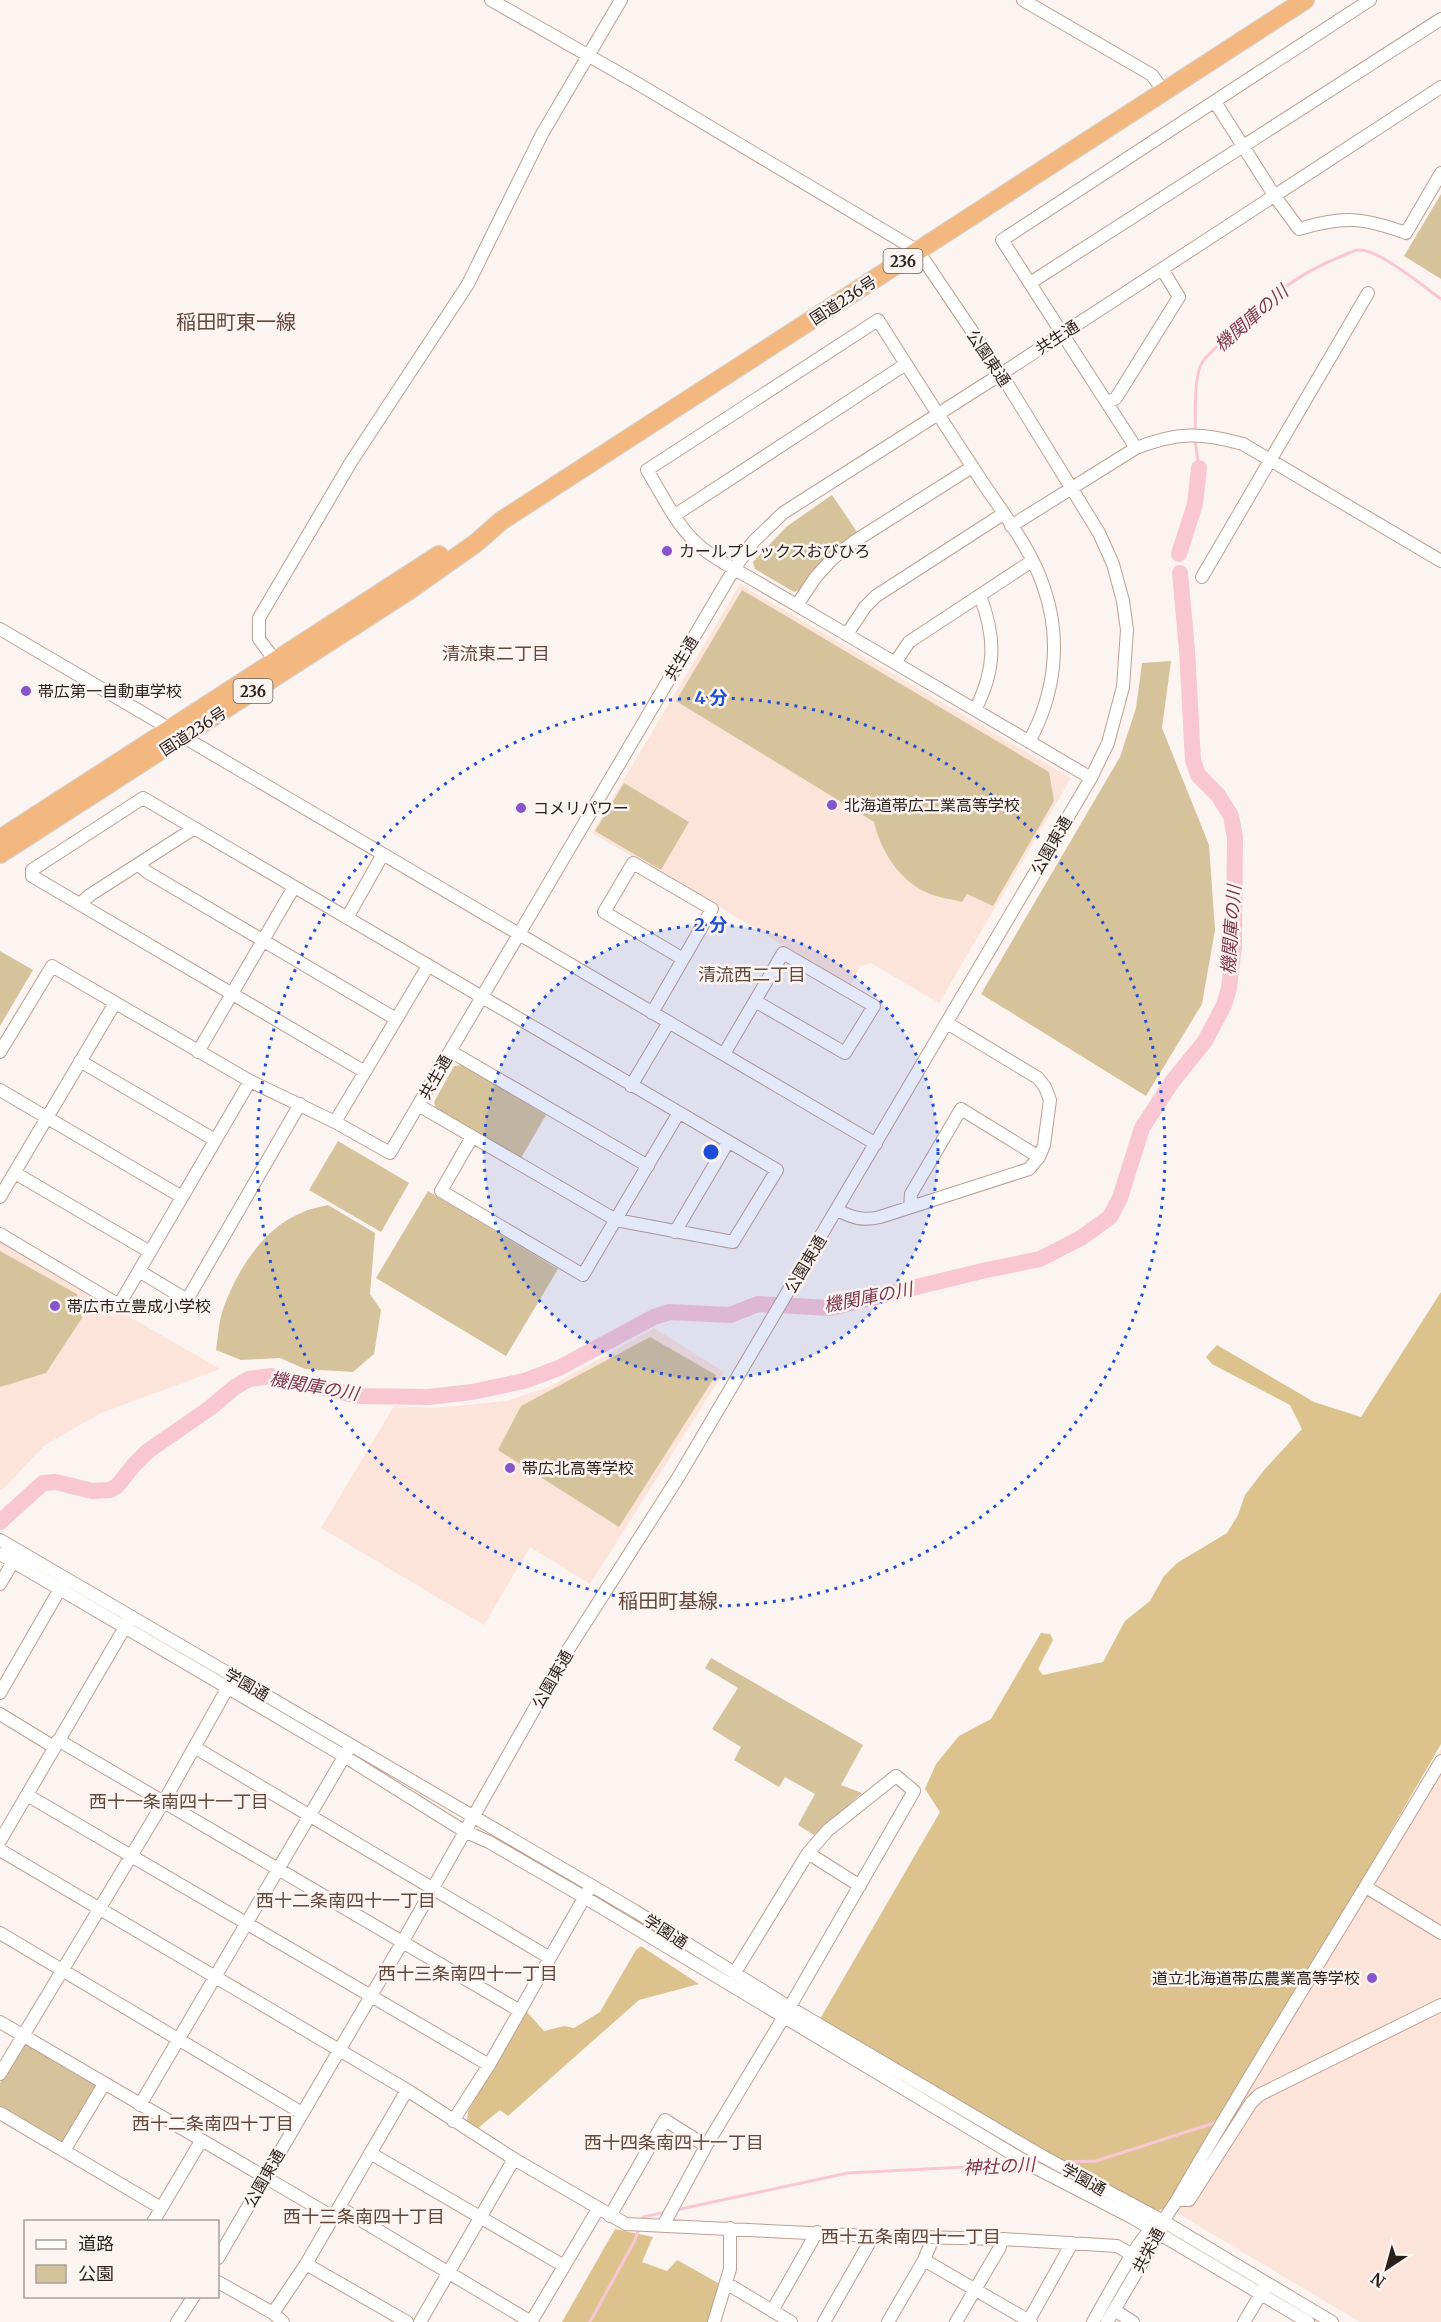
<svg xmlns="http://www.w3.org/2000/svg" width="1441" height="2322" viewBox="0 0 1441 2322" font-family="Merriweather,'Noto Sans JP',serif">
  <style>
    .built { fill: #fde4da }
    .green { fill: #d6c39b }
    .forest { fill: #dcc28d }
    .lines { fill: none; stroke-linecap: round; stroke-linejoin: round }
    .stream { stroke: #f9c7d3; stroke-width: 3 }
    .river { stroke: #f9c7d3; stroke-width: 16 }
    .minor-casing { stroke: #be9f92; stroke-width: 14 }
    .highway-casing { stroke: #d5d2d1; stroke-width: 20 }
    .minor { stroke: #fff; stroke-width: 12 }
    .highway { stroke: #f3b880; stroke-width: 18 }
    .ring { fill: none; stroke: #1d4ed8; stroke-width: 3; stroke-dasharray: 3 6 }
    .poi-dot { fill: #8754cc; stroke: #fbf4f1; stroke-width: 2 }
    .labels { text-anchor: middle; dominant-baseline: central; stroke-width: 5; stroke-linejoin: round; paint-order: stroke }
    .shield { fill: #fbf4f1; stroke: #695f5a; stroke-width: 1.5 }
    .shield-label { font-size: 15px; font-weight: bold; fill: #2b1f1a }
    .street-label { font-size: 16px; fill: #2b1f1a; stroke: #fbf4f1 }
    .poi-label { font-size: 16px; fill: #2b1f1a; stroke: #fbf4f1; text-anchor: start }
    .water-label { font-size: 18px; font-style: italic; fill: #7f354d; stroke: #fbf4f1 }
    .neighbourhood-label { font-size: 18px; fill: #63483d; stroke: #fbf4f1 }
    .quarter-label { font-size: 20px; fill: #63483d; stroke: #fbf4f1 }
    .centre { fill: #1d4ed8; stroke: #fbf4f1; stroke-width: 3 }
    .ring-label { font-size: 18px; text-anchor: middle; font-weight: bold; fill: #1d4ed8; stroke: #fbf4f1; stroke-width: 5; stroke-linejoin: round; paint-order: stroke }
  </style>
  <rect width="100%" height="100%" fill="#fbf4f1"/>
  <path class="built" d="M740,584L1071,778L939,1003L871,963L860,966L850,986L715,904L592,833Z
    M0,1242L220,1369L101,1413L45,1445L5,1487L0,1490Z
    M654,1328L724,1372L590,1584L530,1547L484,1625L321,1528L394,1406L432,1408L506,1401L549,1387Z
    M1441,1749V2322H1360L1167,2207Z"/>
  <path class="green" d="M1441,194V279L1404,256Z
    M832,495L857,532L826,556L800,590L794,592L755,569L753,562L786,527Z
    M742,590L1049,772L1054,801L993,906L967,894L962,902C952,899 940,898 930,894C900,882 881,852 874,822L676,701Z
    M1171,661L1162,728L1209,845L1215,930L1202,1004L1146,1096L981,994L1120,757L1136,708L1142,663Z
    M624,783L689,822L661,870L595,831Z
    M0,951L33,970L0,1026Z
    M462,1065L546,1115L521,1158L436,1109L434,1102L454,1066Z
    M338,1141L409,1183L381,1232L309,1190Z
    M428,1191L558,1269L506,1356L376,1278Z
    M328,1205L375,1233L370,1294L381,1310L374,1354L353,1372L305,1369L280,1358L241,1360L216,1350C218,1337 219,1321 223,1309C237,1271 262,1229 301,1213C309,1209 319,1207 328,1205Z
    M0,1251L77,1294L82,1318L46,1373L0,1387Z
    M650,1337L716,1375L619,1527L498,1450L521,1406Z
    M711,1658L863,1745L841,1785L862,1793L814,1835L798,1825L815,1794L785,1777L779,1787L734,1760L741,1747L712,1729L738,1688L705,1668Z
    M28,2045L95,2083V2088L66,2142L59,2144L0,2109V2083L22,2046Z"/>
  <path class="forest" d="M1441,1292V1744L1364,1877L1167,2207L1153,2213L820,2019L940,1812L925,1789L936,1764L959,1736L991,1719L1041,1633L1050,1634L1053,1640L1038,1669L1043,1675L1103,1662L1125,1621L1150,1601L1164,1576L1177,1563L1227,1533L1238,1515L1245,1495L1265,1469L1302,1429L1290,1405L1212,1364L1206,1357L1217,1345L1314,1402L1361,1417Z
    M641,1946L699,1984L639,2000L508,2116L500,2110L478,2128L467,2122L468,2111L527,2012L544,2031L564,2026L574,2028L600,2012L636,1950Z
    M615,2229L653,2237L642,2262L667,2271L677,2260L720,2284L707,2322H562Z"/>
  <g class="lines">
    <path class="stream" d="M1195,433C1196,415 1193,375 1203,361C1208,354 1217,347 1223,341C1258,306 1295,274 1342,256C1347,254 1354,250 1359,250C1377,248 1426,288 1441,299
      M1195,440L1199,468
      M1065,2162L1096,2161L1211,2124L1219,2120
      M676,2210L848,2173L1022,2164
      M641,2222L643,2217L666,2212
      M590,2322L635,2240L639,2228"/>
    <path class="river" d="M1179,554L1195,504L1199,468
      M0,1522L43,1483L56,1482L92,1491L110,1490L117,1486L134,1465L148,1451L210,1408L235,1387L249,1379L271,1376L358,1396L428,1397L472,1392L524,1381L559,1368L654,1317L670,1312L730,1315L758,1304L830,1308L982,1271L1040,1259L1081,1238L1110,1217L1120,1198L1142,1128L1172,1082L1205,1041L1224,1005L1229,988L1234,946L1235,837L1231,816L1218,795L1198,775L1193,760L1187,650L1180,573"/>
    <defs>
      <path id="minor" d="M1023,0L1152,75L1164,92
        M1215,102L1274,195L1299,229C1343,216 1362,217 1406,233L1441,173
        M1030,283L1441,19
        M1107,403L1116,398L1179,297L1162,269
        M1136,448L1002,240L1370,0
        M675,515L906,364
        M1011,526L1136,448C1177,432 1201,432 1243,444L1441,561
        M1202,577L1368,293
        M797,605L815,578L832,559L855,541L972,467
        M0,629L876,1144
        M847,634L865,607L876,596L1003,514
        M895,663L909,642L1032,561
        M279,666L259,639V618L351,462L468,284L542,134L621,0
        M975,710C996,670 996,637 980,596
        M1029,742C1055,694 1062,640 1044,588C1030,544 996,505 972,466C940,418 909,369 878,320L647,470C663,496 678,529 702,548C717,560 736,570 752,579C781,596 810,613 839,630C923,679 1006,729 1091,778
        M139,865L147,872L396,1019
        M80,904L90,895L193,829
        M347,918L383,854
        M652,1013L712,909L633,863L604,912L683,959
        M450,1051L648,1166
        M0,1052L52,966L250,1081L335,1122L390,1153L734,569L753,542L783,513L1001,374L1441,87
        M198,1052L294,887
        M724,1054L783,953L874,1006L845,1053L755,1001
        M80,1061L215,1140
        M365,1072L32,876V870L143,798L777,1170L733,1242L616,1220L418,1105
        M631,1086L669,1022
        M0,1090L182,1197
        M335,1122L428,966
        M472,1137L441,1191L583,1275L678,1114
        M15,1173L150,1252
        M0,1197L115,1003
        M910,1207L911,1194L961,1109L1039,1157
        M837,1210C853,1218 863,1221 880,1217L1029,1169L1039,1157L1044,1145L1050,1100L1045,1087L1038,1078L947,1023
        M675,1232L728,1142
        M0,1234L119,1305L250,1081
        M139,1271L187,1300L300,1104
        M0,1540L635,1911L789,2007L1042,2156L1163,2221L1332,2322
        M0,1554L344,1756L464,1831L489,1842L584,1897L1036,2168L1133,2218L1308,2322
        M0,1584L16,1557
        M0,1693L64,1582
        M0,1714L54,1747
        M58,1740L520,2011
        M194,1747L550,1958
        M27,1795L489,2065
        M0,1841L128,1622
        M0,1850L407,2090L514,2159L626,2224L871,2236L1003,2239L1117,2246L1143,2261
        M808,1853L860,1886
        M1366,1887L1441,1933
        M0,1933L302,2113
        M0,2022L333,2217
        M0,2074L163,1803L232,1680
        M140,2105L348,1750
        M0,2113L161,2208
        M453,2121L489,2065L588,1891
        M64,2151L104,2084
        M370,2153L564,2266
        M1177,2200H1189L1251,2103L1259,2095L1441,2005
        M339,2207L531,2322
        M610,2216L665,2120L706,2146
        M153,2222L201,2141
        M664,2224L706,2146L788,2010L914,1791L896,1776L828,1830L808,1853L734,1974
        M218,2258L403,1941L566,1653L679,1476L1091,778L1108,743L1123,687L1127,630L1123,601L1113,564L1099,533L1072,489L1001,374L918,251L640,85L491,0
        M924,2260L1031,2322
        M306,2264L407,2322
        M218,2282L273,2313L283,2322
        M726,2283L791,2322
        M1114,2310L1133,2322
        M772,2311L817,2232
        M273,2313L306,2264L407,2090
        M177,2322L194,2296
        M420,2322L514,2159
        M531,2322L598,2209
        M714,2322L730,2269V2228
        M824,2322L868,2245L871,2236
        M888,2322L924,2260L933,2238
        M956,2322L999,2249L1003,2239
        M1028,2322L1072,2243
        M1093,2322C1104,2303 1140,2234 1156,2225
        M1107,2322L1159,2234L1163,2221L1177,2200C1262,2052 1354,1908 1441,1761
        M1244,2322L1265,2287"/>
      <path id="highway" d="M0,839L439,555
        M0,854L408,591L476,543L501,521L1305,0"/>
    </defs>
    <use href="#minor" class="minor-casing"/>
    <use href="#highway" class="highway-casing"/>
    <use href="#minor" class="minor"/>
    <use href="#highway" class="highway"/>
  </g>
  <circle cx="711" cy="1152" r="227" fill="#1d4ed8" fill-opacity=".12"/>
  <g class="ring">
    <circle cx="711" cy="1152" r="227"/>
    <circle cx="711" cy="1152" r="454"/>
  </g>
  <g class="poi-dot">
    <circle cx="667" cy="551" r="6"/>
    <circle cx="26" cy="691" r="6"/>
    <circle cx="832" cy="805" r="6"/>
    <circle cx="521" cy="808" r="6"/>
    <circle cx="55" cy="1306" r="6"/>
    <circle cx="510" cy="1468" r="6"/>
    <circle cx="1372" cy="1978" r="6"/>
  </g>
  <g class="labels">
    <g class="shield">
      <rect x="883.5" y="249" width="39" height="24" rx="4.5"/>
      <rect x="233.5" y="679" width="39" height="24" rx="4.5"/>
    </g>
    <g class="shield-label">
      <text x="903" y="261">236</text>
      <text x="253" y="691">236</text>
    </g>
    <g class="street-label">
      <text transform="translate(843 300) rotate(-33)">国道236号</text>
      <text transform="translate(1057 337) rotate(-33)">共生通</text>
      <text transform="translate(989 358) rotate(56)">公園東通</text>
      <text transform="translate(681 658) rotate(-59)">共生通</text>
      <text transform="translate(193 731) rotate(-33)">国道236号</text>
      <text transform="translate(1051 845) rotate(-60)">公園東通</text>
      <text transform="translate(435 1077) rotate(-60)">共生通</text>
      <text transform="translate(805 1264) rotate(-59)">公園東通</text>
      <text transform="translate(552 1679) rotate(-60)">公園東通</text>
      <text transform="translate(247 1684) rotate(30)">学園通</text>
      <text transform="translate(666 1931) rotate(33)">学園通</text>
      <text transform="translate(264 2178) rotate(-60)">公園東通</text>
      <text transform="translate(1084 2179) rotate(29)">学園通</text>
      <text transform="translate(1148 2250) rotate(-62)">共栄通</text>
    </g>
    <g class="poi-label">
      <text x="679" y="551">カールプレックスおびひろ</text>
      <text x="38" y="691">帯広第一自動車学校</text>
      <text x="844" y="805">北海道帯広工業高等学校</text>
      <text x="533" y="808">コメリパワー</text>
      <text x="67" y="1306">帯広市立豊成小学校</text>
      <text x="522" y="1468">帯広北高等学校</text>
      <text x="1360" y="1978" text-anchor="end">道立北海道帯広農業高等学校</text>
    </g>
    <g class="water-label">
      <text transform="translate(1251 318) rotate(-41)">機関庫の川</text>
      <text transform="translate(1231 930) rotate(-86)">機関庫の川</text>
      <text transform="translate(868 1297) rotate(-11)">機関庫の川</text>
      <text transform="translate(314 1386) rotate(10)">機関庫の川</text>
      <text transform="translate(999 2166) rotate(-3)">神社の川</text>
    </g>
    <g class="neighbourhood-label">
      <text x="496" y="653">清流東二丁目</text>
      <text x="752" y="974">清流西二丁目</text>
      <text x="179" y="1801">西十一条南四十一丁目</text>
      <text x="346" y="1900">西十二条南四十一丁目</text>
      <text x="468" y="1973">西十三条南四十一丁目</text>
      <text x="213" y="2123">西十二条南四十丁目</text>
      <text x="674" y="2142">西十四条南四十一丁目</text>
      <text x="364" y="2216">西十三条南四十丁目</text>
      <text x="911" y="2236">西十五条南四十一丁目</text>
    </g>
    <g class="quarter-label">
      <text x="236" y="321">稲田町東一線</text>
      <text x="668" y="1600">稲田町基線</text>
    </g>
  </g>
  <circle cx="711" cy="1152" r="9" class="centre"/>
  <g class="ring-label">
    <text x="711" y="704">4 分</text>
    <text x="711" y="931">2 分</text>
  </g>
  <rect x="24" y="2220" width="195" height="78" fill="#fbf4f1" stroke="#a89f9b" stroke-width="1.5"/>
  <rect x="36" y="2240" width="30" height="9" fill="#ffffff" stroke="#a89f9b" stroke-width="1.5"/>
  <text x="78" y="2250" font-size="18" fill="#2b1f1a">道路</text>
  <rect x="36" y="2265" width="30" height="18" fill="#d6c39b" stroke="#a89f9b" stroke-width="1.5"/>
  <text x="78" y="2280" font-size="18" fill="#2b1f1a">公園</text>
  <g transform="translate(1387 2268) rotate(216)" stroke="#fbf4f1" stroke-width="4.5" paint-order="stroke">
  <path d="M0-4.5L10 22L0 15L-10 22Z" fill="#2b1f1a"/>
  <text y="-9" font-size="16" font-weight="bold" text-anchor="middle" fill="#2b1f1a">N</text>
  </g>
</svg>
